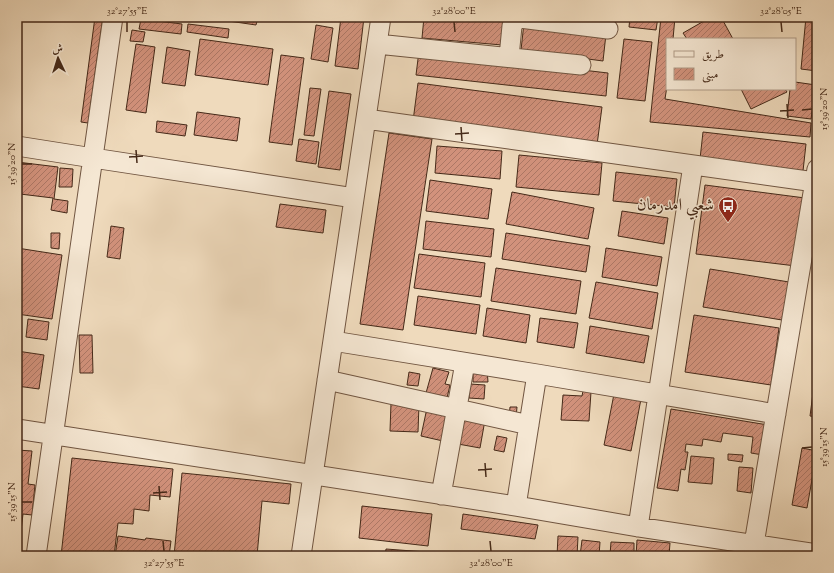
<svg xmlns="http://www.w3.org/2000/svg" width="834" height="573" viewBox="0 0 834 573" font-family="'Sorts Mill Goudy',Amiri,serif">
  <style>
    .building { fill: url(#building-hatch); stroke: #452918 }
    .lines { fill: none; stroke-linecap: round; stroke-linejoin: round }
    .minor-casing { stroke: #705541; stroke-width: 21 }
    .minor { stroke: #f5e7d3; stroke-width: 19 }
    .ticks { fill: none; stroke: #452918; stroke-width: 1.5 }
    .labels { text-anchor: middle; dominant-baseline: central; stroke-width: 3; stroke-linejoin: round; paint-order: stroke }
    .poi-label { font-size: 17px; fill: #452918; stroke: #f5e7d3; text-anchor: end }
    .neatline { fill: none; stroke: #452918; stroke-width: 1.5 }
    .ticks-label { font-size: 10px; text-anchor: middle; fill: #452918 }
  </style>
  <defs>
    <pattern id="building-hatch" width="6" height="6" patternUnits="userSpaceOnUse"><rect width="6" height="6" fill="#d2927c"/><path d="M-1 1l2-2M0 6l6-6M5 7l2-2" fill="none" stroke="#ac7765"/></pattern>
  </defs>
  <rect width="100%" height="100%" fill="#efdabc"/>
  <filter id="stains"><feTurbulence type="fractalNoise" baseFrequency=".005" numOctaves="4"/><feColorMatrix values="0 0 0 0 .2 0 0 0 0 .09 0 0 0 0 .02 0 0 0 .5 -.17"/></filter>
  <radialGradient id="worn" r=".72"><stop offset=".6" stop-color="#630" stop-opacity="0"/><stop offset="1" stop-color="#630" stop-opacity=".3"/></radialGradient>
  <path class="building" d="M95,17H103L88,123L81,122Z
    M201,17H258L256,25Z
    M317,17H332L331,21L317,19Z
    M341,17H364L358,69L335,66Z
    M424,17H504L502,45L422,38Z
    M630,17H658L656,30L629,27Z
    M661,17H675L673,39H667V86L665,99L811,123L810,137L650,122Z
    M711,17H721L733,39H687L683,33Z
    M806,17H817V71L801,69Z
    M141,19L182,24L181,34L139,29Z
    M524,23L606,34L603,61L521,50Z
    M188,24L229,29L228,38L187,32Z
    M316,25L333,28L328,62L311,59Z
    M132,30L145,32L143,42L130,41Z
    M200,39L273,49L268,85L195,75Z
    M624,39L652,42L645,101L617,98Z
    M136,44L155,47L146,113L126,110Z
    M167,47L190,51L185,86L162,83Z
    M419,51L608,73L606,96L416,75Z
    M281,55L304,58L292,145L269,142Z
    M795,82L816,85L811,119L787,116L790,89H795Z
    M418,83L602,107L597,145L413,121Z
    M310,88L321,89L314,136L304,135Z
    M741,89H785L787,92L751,109Z
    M329,91L351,94L340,170L318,167Z
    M197,112L240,118L237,141L194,135Z
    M157,121L187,125L185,136L156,132Z
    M703,132L806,144L803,171L700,159Z
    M389,133L432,139L403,330L360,324Z
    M299,139L319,142L316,164L296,161Z
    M437,146L502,151L500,179L435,173Z
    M519,155L602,163L599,195L516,187Z
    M17,162L58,167L54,199L68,201L67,213L51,210L53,198L20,194L18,209H17Z
    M60,168L73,169L72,187H59Z
    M616,172L677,179L674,207L613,201Z
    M430,180L492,189L488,219L426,211Z
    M705,185L805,198L796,266L696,254Z
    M512,192L594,208L588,239L506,224Z
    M280,204L326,210L323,233L276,227Z
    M622,211L668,218L664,244L618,236Z
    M426,221L494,229L491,257L423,249Z
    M111,226L124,228L120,259L107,257Z
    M51,233H60L59,249L51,248Z
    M506,233L590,246L586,272L502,259Z
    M17,248L62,255L52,319L17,314Z
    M606,248L662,257L657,286L602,277Z
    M419,254L485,263L481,297L414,288Z
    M496,268L581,281L576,314L491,301Z
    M710,269L789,282L782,320L703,307Z
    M596,282L658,293L652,329L589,318Z
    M418,296L480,305L476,334L414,325Z
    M487,308L530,315L526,343L483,336Z
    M694,315L779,328L771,385L685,372Z
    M540,318L578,323L574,348L537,342Z
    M28,319L49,322L47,340L26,337Z
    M590,326L649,336L644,363L586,353Z
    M79,335H92L93,373H80Z
    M17,351L44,355L39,389L17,386Z
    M433,368L449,372L445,384L450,385L447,398L426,393Z
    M473,369H487L488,382H473Z
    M409,372L420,374L418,386L407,385Z
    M470,384L485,385L484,399L469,398Z
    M583,391L591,392L589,421L561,420L563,395L582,396Z
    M813,393L817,394V417L810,416Z
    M614,394L641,399L631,451L604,445Z
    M391,403L419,404L418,432L390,431Z
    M510,407H517L516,418H509Z
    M427,408L449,413L443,441L421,436Z
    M671,409L768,425L763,455L751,453L753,437L723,433L721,442L703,439L702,446L686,444L685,452H688L685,470L681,469L678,491L657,488Z
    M463,416L485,420L480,448L458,444Z
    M497,436L507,438L504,452L494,450Z
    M802,448L817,451L807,508L792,505Z
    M17,450L32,451L28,484L35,485L32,515L23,514L18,556H17Z
    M728,454L743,455L742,462L728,460Z
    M691,456L714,458L712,484L688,482Z
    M72,458L173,469L170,497L150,495L149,511L134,509L133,524L118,523L114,556H61Z
    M739,467L753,468L751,493L737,491Z
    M182,473L291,484L289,504L262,501L257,556H174Z
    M362,506L432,514L428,546L359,538Z
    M463,514L538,525L535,539L461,529Z
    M118,536L145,540L146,538L171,541L169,556H115Z
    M558,536L578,537L577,556H557Z
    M582,540L600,542L599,556H580Z
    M637,540L670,543L669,556H636Z
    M611,542L634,543V556L610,555Z
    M386,549L426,552V556H385Z
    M537,552L550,554V556H536Z"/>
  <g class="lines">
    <defs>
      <path id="minor" d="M377,44L581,65
        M509,57L512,26L515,21L520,18L608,29
        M366,119L815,182
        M17,146L93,158L354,198
        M333,341L537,374L776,414
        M327,380L529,425
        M17,429L516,506L638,527L817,554
        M441,495L465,363
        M516,506L537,374
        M638,527L693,165
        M754,544L817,169
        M36,556L113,17
        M301,556L381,17"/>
    </defs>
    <use href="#minor" class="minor-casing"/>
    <use href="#minor" class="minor"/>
  </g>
  <path class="ticks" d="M127,22V32M454,22L455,32M781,22L782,32M787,104L788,118M802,110L812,109M780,111L794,110M461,127L462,141M455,134L469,133M136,150L137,163M129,157L143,156M22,164H32M802,448L812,447M485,463L486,477M478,470L492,469M159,486L160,500M153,493L167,492M22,502H32M163,541L164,551M490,541L491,551"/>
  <defs>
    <symbol id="bus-pin" viewBox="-11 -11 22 30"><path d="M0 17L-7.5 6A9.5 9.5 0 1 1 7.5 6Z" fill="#8f2418" stroke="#f5e7d3"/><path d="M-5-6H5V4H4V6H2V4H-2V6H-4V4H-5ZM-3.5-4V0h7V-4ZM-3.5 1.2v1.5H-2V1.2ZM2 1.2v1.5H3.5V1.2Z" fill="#fff"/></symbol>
  </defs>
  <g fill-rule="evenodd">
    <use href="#bus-pin" x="717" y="195" width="22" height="30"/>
  </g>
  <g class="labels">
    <g class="poi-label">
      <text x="714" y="206">شعبي امدرمان</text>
    </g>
  </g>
  <rect width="834" height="573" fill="none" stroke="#efdabc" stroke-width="44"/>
  <rect x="666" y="38" width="130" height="52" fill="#f5e7d3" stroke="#af9b88"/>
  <rect x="674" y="51" width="20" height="6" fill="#f5e7d3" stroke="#af9b88"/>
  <text x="702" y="58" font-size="12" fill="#452918">طريق</text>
  <rect x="674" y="68" width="20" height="12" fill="url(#building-hatch)" stroke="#af9b88"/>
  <text x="702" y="78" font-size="12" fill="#452918">مبنى</text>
  <g transform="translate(58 58) rotate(356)" stroke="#f5e7d3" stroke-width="3" paint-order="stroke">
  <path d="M0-3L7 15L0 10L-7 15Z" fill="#452918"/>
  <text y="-6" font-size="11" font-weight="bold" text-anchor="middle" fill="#452918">ش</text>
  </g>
  <rect x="22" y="22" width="790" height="529" class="neatline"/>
  <g class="ticks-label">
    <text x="127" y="14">32°27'55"E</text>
    <text x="454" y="14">32°28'00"E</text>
    <text x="781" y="14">32°28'05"E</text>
    <text transform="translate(823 109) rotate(-90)" y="4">15°39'20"N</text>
    <text transform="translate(11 164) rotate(-90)" y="4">15°39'20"N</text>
    <text transform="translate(823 447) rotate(-90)" y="4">15°39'15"N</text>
    <text transform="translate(11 502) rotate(-90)" y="4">15°39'15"N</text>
    <text x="164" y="566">32°27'55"E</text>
    <text x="491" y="566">32°28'00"E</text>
  </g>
  <rect width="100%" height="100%" filter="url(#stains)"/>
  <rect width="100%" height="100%" fill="url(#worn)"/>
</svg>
